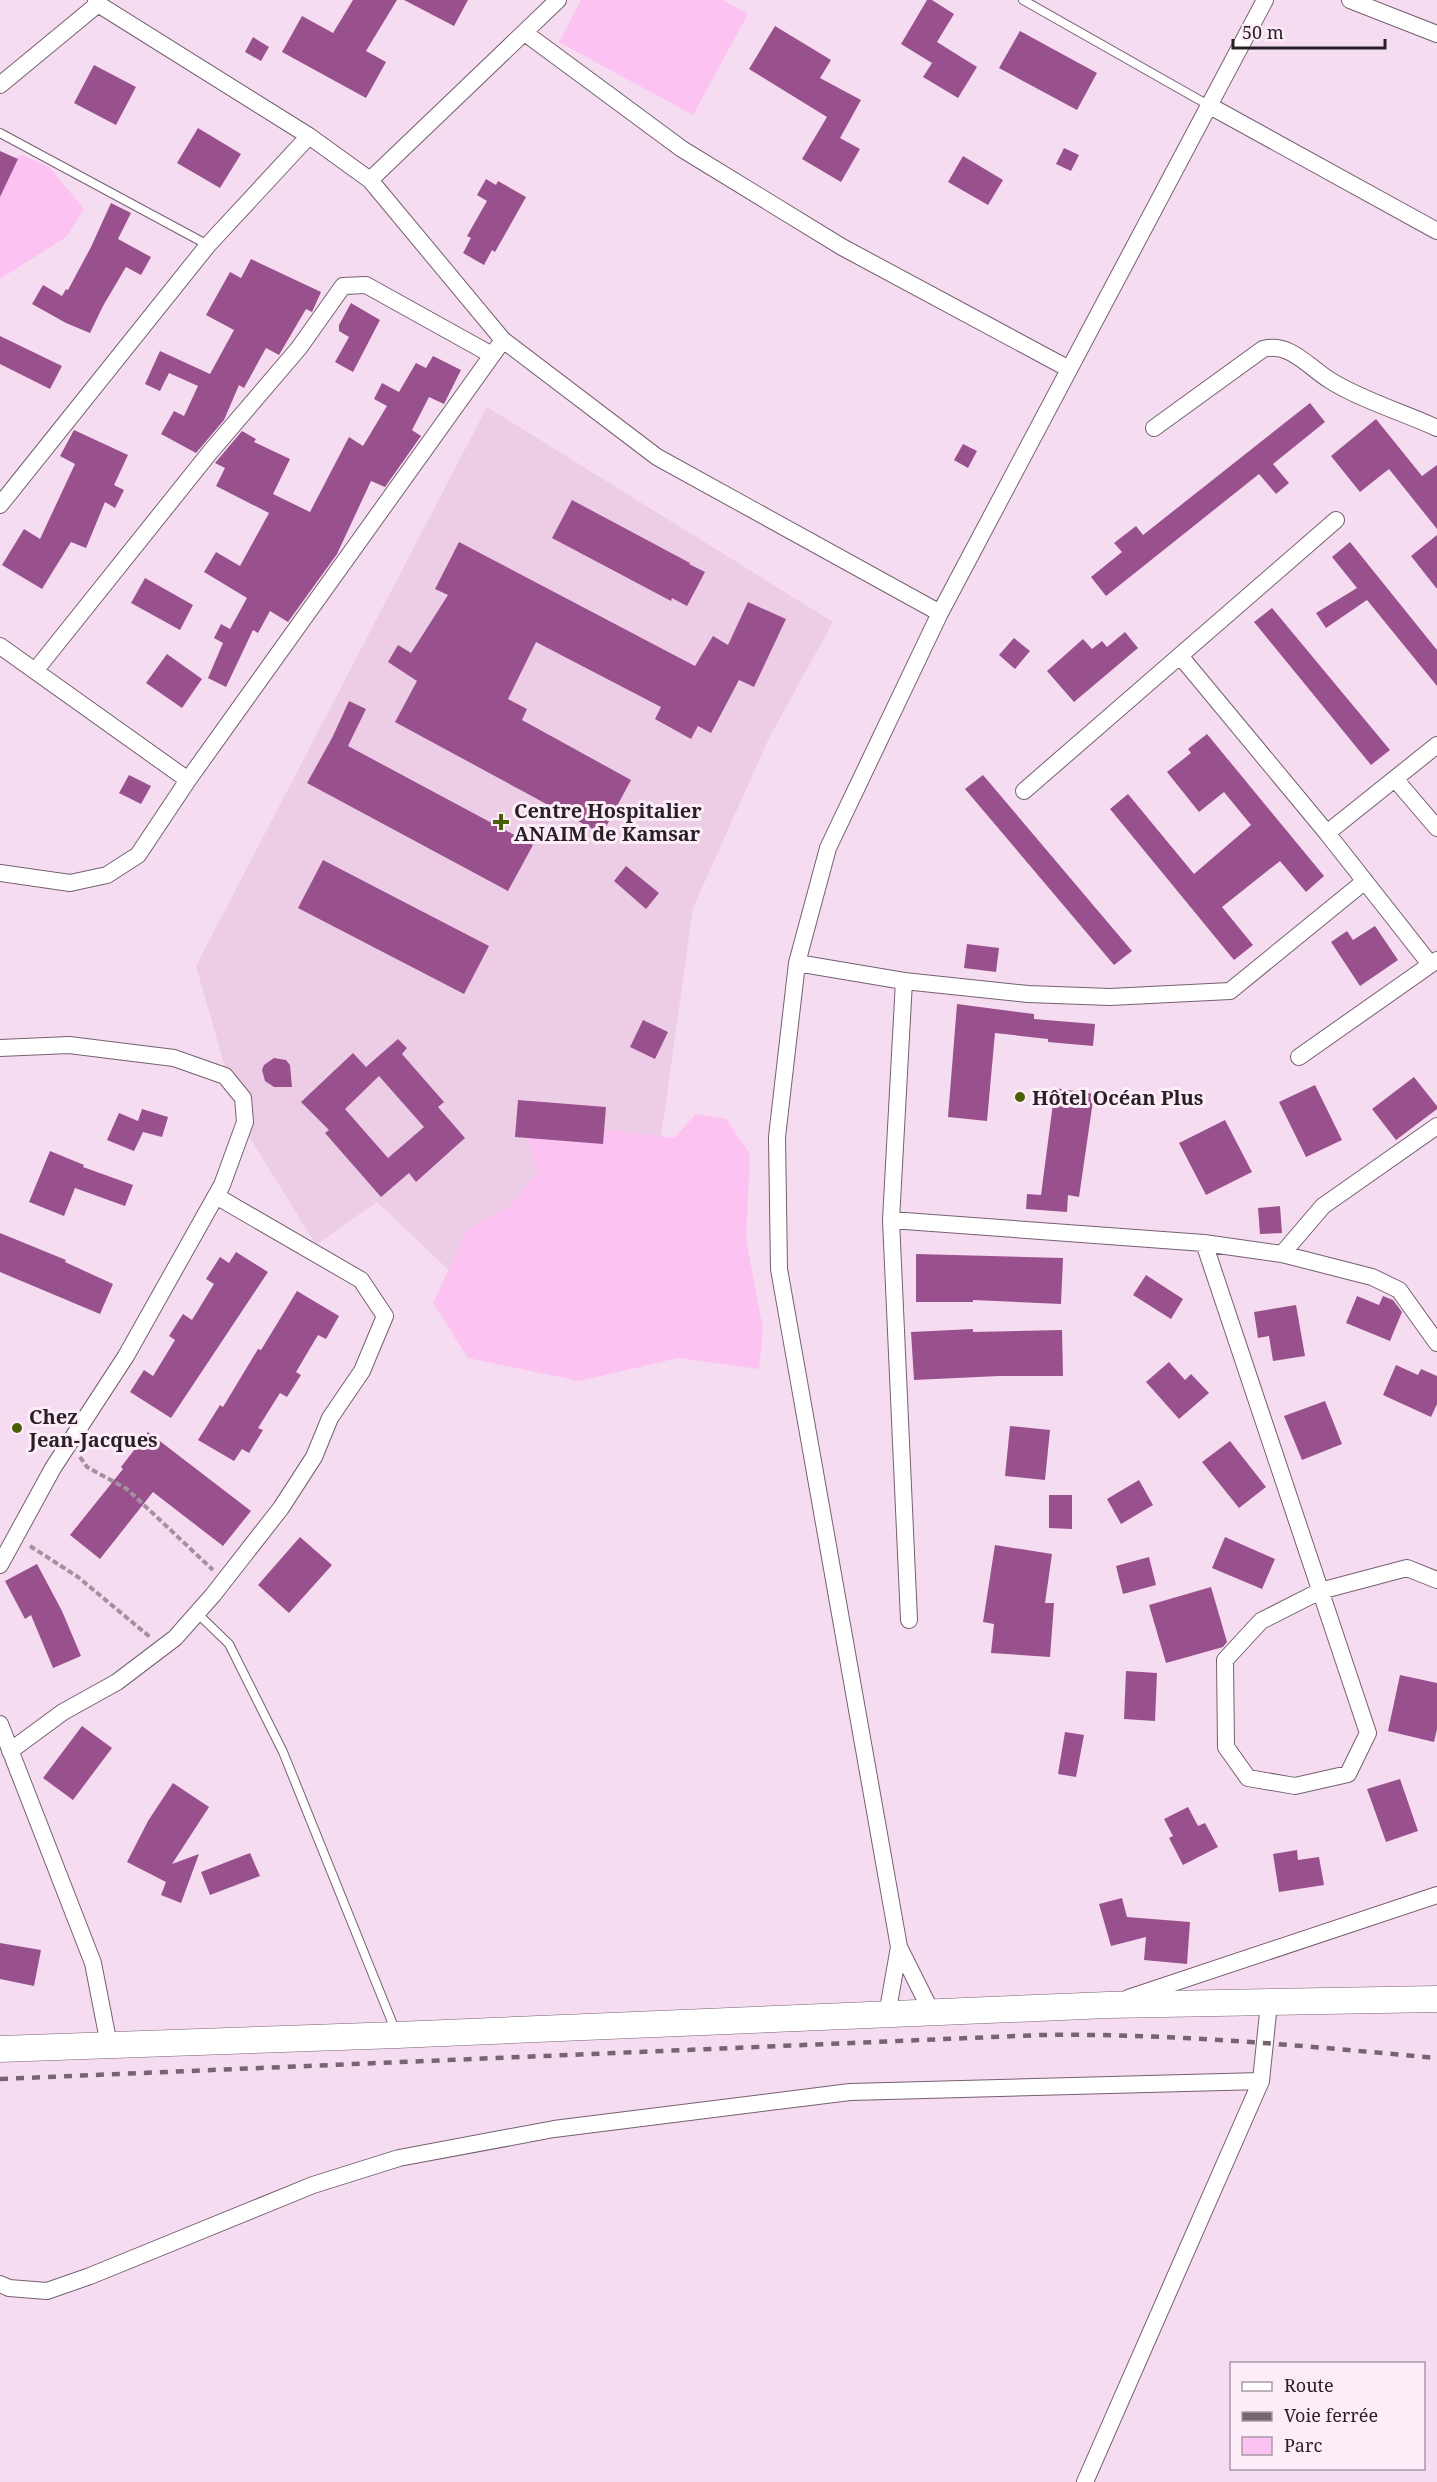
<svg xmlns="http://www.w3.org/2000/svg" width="1437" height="2482" viewBox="0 0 1437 2482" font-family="'Noto Serif',serif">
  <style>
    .built { fill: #edcde6 }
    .green { fill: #fcc2f1 }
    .building { fill: #99518e; fill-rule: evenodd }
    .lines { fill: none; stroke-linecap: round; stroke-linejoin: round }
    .lane-casing { stroke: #756071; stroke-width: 10 }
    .street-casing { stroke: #756071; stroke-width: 18 }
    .primary-casing { stroke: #756071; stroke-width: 27 }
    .path { stroke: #a4919f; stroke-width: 4; stroke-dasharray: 6 3; stroke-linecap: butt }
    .lane { stroke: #fff; stroke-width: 8 }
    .street { stroke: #fff; stroke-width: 16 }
    .primary { stroke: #fff; stroke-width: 26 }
    .rail { stroke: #746571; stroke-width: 4.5; stroke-dasharray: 8 8; stroke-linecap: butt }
    .poi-dot { fill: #4a5e05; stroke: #fdedf9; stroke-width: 2 }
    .labels { text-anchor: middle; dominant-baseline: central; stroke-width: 6; stroke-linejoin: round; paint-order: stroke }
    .poi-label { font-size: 20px; font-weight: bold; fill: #292027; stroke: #fdedf9; text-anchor: start }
  </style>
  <rect width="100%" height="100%" fill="#f6dcf0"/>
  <path class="built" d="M487,407L833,622L770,736L693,908L656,1173L475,1295L377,1202L316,1245L241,1123L196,966Z"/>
  <path class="green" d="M581,0H723L748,14L693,115L559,42Z
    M22,155L49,167L84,209L66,237L0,279V163Z
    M696,1114L726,1119L750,1154L746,1239L763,1329L759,1369L678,1358L579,1381L468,1358L433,1303L468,1229L511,1205L538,1171L526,1136L541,1121L674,1138Z"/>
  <path class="building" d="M353,0H397L366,51L386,62L366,98L282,52L302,16L333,33Z
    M404,0H468L454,26Z
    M927,0H932L954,14L937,42L977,67L958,98L923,77L932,63L901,44Z
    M775,26L831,60L820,78L861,100L840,138L860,149L841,182L802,159L827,117L749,69Z
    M1020,31L1097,73L1077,110L999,68Z
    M253,37L269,47L261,61L245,52Z
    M94,65L136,87L116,125L74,103Z
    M198,128L241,154L220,188L177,163Z
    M1064,148L1079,155L1071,171L1056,164Z
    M0,151L18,159L0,197Z
    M963,156L1003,180L988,205L948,182Z
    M486,179L496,185L498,181L526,197L495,252L492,250L484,265L463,253L471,238L467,236L487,201L477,195Z
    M111,203L131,213L118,239L151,257L141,275L126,267L103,306L90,333L66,323L32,304L43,285L62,296L66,289L68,290L91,247Z
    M251,259L321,292L312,312L306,309L279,355L266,348L244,388L239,385L224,420L196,453L161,434L174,411L184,416L198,386L169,373L160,391L145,384L160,351L210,374L234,330L206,315L230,272L241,278Z
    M351,303L380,320L353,372L335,362L349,337L339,331V325Z
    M0,336L62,366L50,389L0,364Z
    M433,356L461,370L444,404L429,397L412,430L421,436L385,487L371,481L337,554L288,622L270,611L258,633L253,630L226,687L208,678L223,643L214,638L221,624L230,629L247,598L204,572L216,552L240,566L269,513L216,486L225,468L215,463L242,431L256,439L254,442L290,459L273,494L310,512L349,437L363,446L387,406L374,399L382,383L399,392L416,363L426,368Z
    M1310,403L1325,422L1273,464L1289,483L1276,494L1259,474L1106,596L1091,577L1122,552L1114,543L1136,526L1143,535Z
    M1376,419L1422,476L1437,465V529L1389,469L1360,492L1331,456Z
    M74,430L128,455L114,485L124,490L115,508L105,502L86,548L71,542L42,589L2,565L24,529L40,539L75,464L60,456Z
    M963,444L977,451L968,468L954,460Z
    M572,500L690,563L689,564L705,572L687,606L672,598L671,601L552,538Z
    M1437,535V589L1411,556Z
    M459,542L695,666L713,636L728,645L748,602L786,619L754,687L739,680L711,733L698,726L691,739L655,719L661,707L536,642L508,699L527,709L522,720L631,780L602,834L395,722L417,681L388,662L398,645L411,653L448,595L435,589Z
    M1350,542L1437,650V686L1367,600L1326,628L1316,613L1357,588L1332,557Z
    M145,578L193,605L180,630L131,603Z
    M1272,608L1390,750L1371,765L1254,622Z
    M1125,632L1138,648L1074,702L1047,671L1083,639L1092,649L1102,641L1107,647Z
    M1014,638L1030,651L1015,669L999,655Z
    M167,654L202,679L182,708L146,683Z
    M349,701L366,709L348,746L533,845L508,891L307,783L332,738Z
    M1207,734L1324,876L1306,892L1280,861L1222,907L1253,945L1234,960L1110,809L1128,794L1194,874L1251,825L1224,792L1199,812L1167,772L1191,753L1188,749Z
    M129,775L151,786L141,804L119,793Z
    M983,775L1132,951L1114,965L965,789Z
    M323,860L489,946L464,994L298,908Z
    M626,866L659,893L646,909L614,881Z
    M1375,926L1398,960L1360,986L1331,942L1347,931L1353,940Z
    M967,944L999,948L996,972L964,968Z
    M957,1004L1034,1014V1019L1095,1024L1093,1046L1048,1042V1039L995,1033L987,1121L948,1117Z
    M643,1020L668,1032L655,1059L630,1047Z
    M398,1039L407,1048L402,1054L444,1102L438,1107L465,1138L416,1182L409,1173L381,1197L325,1133L329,1130L301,1102L353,1053L366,1067ZM379,1076L424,1127L388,1158L345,1109Z
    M274,1058L286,1060L290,1065L292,1087H274L265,1081L262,1070L264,1065Z
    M1414,1077L1437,1106V1109L1396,1140L1372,1109Z
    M1315,1085L1342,1140L1306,1157L1279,1102Z
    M1055,1088L1094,1094L1079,1197L1068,1195L1067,1212L1026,1209L1027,1194L1041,1195Z
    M518,1100L606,1107L603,1144L515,1137Z
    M142,1109L168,1117L162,1137L143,1132L134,1151L107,1140L119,1113L138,1121Z
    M1225,1120L1252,1172L1206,1195L1179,1143Z
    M50,1151L84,1165L83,1167L133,1185L125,1206L75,1188L64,1216L29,1202Z
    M1280,1206L1282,1233L1260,1234L1258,1208Z
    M0,1233L66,1260L65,1262L113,1284L100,1314L0,1272Z
    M236,1252L268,1272L171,1418L130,1392L144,1370L153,1376L175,1340L169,1336L183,1314L192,1320L214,1284L206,1279L220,1257L229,1263Z
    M916,1254L1063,1258L1061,1304L973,1300V1302H916Z
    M1146,1275L1183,1299L1171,1319L1133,1295Z
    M297,1291L339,1316L326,1339L318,1335L296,1372L301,1375L287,1397L280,1393L258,1428L263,1430L249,1453L242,1449L234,1461L198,1440L220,1405L223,1407L258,1349L261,1350Z
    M1357,1296L1379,1305L1383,1296L1393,1300L1402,1312L1390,1341L1346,1323Z
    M1296,1305L1305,1356L1273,1361L1269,1336L1258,1338L1254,1312Z
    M973,1329V1332L1062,1330L1063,1376H999L914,1380L911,1332Z
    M1169,1362L1185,1380L1191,1374L1209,1393L1179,1419L1146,1382Z
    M1396,1365L1418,1375L1421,1369L1437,1376V1404L1431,1417L1383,1395Z
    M1325,1401L1342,1444L1302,1460L1284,1416Z
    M1010,1426L1050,1430L1045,1480L1005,1476Z
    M148,1432L251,1511L223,1546L153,1492L100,1559L70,1535L123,1469L121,1467Z
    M1230,1441L1266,1487L1239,1508L1202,1462Z
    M1139,1480L1153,1505L1121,1524L1107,1499Z
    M1049,1495H1072V1529L1049,1528Z
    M300,1537L332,1565L289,1613L258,1585Z
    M1225,1537L1275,1559L1262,1589L1212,1568Z
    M995,1545L1052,1554L1045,1603H1054L1050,1657L991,1653L994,1624L983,1622Z
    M1149,1557L1156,1585L1123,1594L1116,1566Z
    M37,1564L62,1611L81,1656L53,1668L31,1615L25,1619L5,1581Z
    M1211,1587L1227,1642L1223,1647L1166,1663L1149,1605Z
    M1126,1671L1157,1673L1155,1721L1124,1719Z
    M1400,1675L1437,1683V1729L1434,1742L1388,1731Z
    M82,1726L112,1748L73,1800L43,1778Z
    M1065,1732L1084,1735L1076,1777L1058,1774Z
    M1400,1779L1418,1831L1386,1842L1367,1789Z
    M173,1783L209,1807L172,1864L199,1854L181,1903L161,1895L166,1882L127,1862L148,1821Z
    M1188,1807L1198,1826L1205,1823L1218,1847L1183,1865L1169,1838L1173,1836L1164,1819Z
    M1297,1850L1298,1860L1319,1857L1324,1885L1279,1892L1273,1854Z
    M250,1853L260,1876L210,1895L201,1872Z
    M1122,1898L1127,1917L1190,1922L1187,1964L1144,1960L1146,1937L1111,1946L1099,1904Z
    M0,1943L41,1950L34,1986L0,1979Z"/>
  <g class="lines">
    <defs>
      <path id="lane" d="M1023,0L1210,106
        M0,133L208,245
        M197,1613L229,1644L283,1752L396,2032"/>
      <path id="street" d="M96,0L98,4L309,136L370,180L503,340L657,457L940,613
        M1350,0L1437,34
        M525,33L682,149L842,247L1069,369
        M0,85L98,4
        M1210,106L1437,231
        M370,180L558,0
        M1154,428L1263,349C1291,342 1309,368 1331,381C1364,401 1402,412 1437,428
        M0,505L208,245L309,136
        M0,646L188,780
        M1181,657L1327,833L1430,964
        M35,671L211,451L299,348L343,286L366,285L492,355
        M1395,779L1437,828
        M1024,791L1336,520
        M1327,833L1437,745
        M0,873L70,883L107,875L138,855L188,780L503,340
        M797,963L904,981L1028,994L1110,997L1230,991L1365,881
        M904,981L891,1220L909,1620
        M0,1048L69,1045L174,1058L225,1076L243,1098L245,1122L222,1185L126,1356L53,1468L0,1565
        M1299,1057L1437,960
        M891,1220L1204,1243L1282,1254L1372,1277L1399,1290L1437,1343
        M1204,1243L1368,1733L1348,1774L1295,1786L1248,1778L1226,1747L1225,1660L1261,1621L1320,1591L1407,1568L1437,1580
        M1282,1254L1323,1206L1437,1126
        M0,1724L93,1963L109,2045
        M10,1751L63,1712L117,1682L175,1638L213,1595L281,1508L314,1457L330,1418L362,1371L385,1316L361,1280L216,1196
        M1128,1998L1437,1895
        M932,2013L899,1947L779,1269L777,1137L797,963L828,848L940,613L1265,0
        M887,2015L899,1947
        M0,2284L9,2288L47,2291L90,2276L313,2185L399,2158L554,2129L850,2092L1261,2081
        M1085,2482L1261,2081L1269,2003"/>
      <path id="primary" d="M0,2049L397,2035L1108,2005L1437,1999"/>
    </defs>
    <use href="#lane" class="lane-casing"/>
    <use href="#street" class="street-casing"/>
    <use href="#primary" class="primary-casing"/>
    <path class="path" d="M80,1457L87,1467L127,1489L213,1570
      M30,1546L78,1577L150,1637"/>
    <use href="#lane" class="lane"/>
    <use href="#street" class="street"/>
    <use href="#primary" class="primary"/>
    <path class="rail" d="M0,2079L1040,2035C1173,2033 1305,2046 1437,2058"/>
  </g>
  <g class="poi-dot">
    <path d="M498 813h6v6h6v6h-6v6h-6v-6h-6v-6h6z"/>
    <circle cx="1020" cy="1097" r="6"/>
    <circle cx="17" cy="1428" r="6"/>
  </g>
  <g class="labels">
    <g class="poi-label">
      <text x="514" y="810">Centre Hospitalier<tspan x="514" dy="23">ANAIM de Kamsar</tspan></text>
      <text x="1032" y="1097">Hôtel Océan Plus</text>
      <text x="29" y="1416">Chez<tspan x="29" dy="23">Jean-Jacques</tspan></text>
    </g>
  </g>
  <rect x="1230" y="2362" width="195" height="108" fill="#fdedf9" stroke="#a89ba5" stroke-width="1.5"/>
  <rect x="1242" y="2382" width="30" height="9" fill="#ffffff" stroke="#a89ba5" stroke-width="1.5"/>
  <text x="1284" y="2392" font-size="18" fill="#292027">Route</text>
  <rect x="1242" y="2412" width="30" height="9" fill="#746571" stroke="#a89ba5" stroke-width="1.5"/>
  <text x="1284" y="2422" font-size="18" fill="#292027">Voie ferrée</text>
  <rect x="1242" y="2437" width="30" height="18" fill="#fcc2f1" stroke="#a89ba5" stroke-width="1.5"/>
  <text x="1284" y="2452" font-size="18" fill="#292027">Parc</text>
  <path d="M1233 39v9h152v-9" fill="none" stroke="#292027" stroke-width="3"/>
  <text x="1242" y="39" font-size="18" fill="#292027" stroke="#fdedf9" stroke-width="4.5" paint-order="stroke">50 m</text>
</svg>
